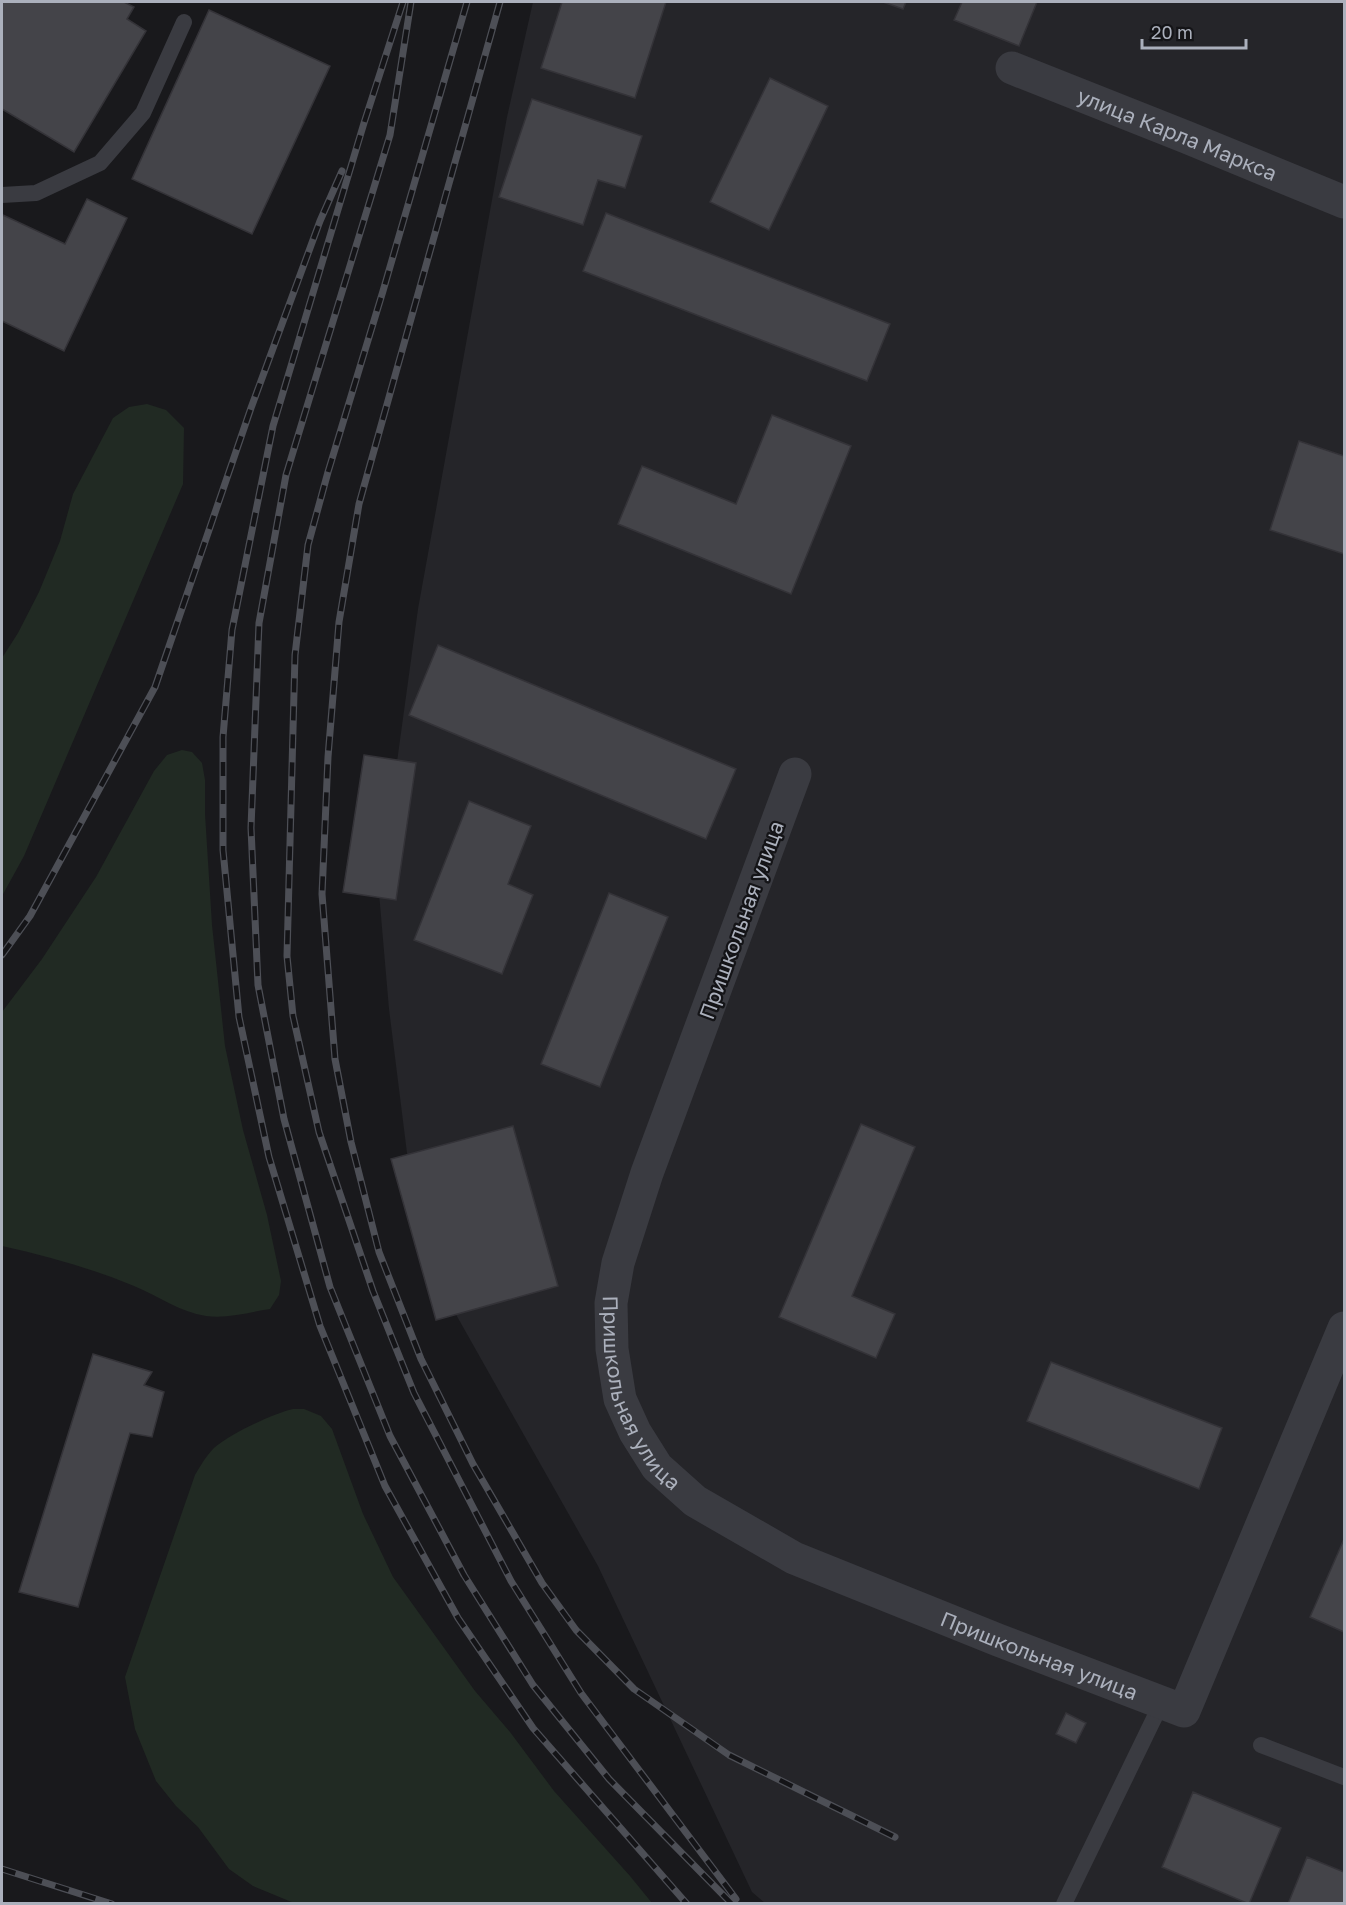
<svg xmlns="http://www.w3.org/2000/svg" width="1346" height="1905" viewBox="0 0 1346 1905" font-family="'Golos Text',sans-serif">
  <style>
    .built { fill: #252529 }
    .green { fill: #212a23 }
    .building { fill: #444449; stroke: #343338; stroke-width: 1.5 }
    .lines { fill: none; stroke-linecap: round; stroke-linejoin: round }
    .service { stroke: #3a3b41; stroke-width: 16 }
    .minor { stroke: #3a3b41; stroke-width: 33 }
    .rail-casing { stroke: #4d4f56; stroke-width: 7 }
    .rail { stroke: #141417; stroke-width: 4.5; stroke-dasharray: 14; stroke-linecap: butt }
    .labels { text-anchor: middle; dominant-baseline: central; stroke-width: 4.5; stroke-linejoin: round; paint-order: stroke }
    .street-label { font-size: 21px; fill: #abb0bc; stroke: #141417 }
  </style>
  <rect width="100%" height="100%" fill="#19191c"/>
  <path class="built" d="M533,2H1344V1903H765L752,1892L598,1566L454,1311L407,1153L389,1009L379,893L418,609L507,117Z"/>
  <path class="green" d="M147,404L166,410L184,428L183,484L24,856L2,896V658L18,633L39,592L60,541L73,494L113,418L129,407Z
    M182,750L192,752L202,763L205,780V814L212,925L225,1046L243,1130L267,1215L281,1281L279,1295L270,1309C249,1312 227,1319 206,1316C180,1312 158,1296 134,1286C91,1268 47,1256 2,1246V1012L42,959L96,877L154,771L167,755Z
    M293,1409H304L321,1416L332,1429L363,1514L393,1577L475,1691L510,1732L554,1791L630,1876L652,1903H294L253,1886L229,1869L198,1827L176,1806L156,1781L135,1729L125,1677L195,1475C201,1465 206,1456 214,1448C230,1434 272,1414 293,1409Z"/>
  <path class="building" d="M2,2H124L134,7L127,19L146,31L74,152L2,109Z
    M562,2H666L635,98L541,68Z
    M883,2H906L903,9Z
    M962,2H1037L1019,46L954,20Z
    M209,10L330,66L252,234L132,179Z
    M770,78L828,106L769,230L710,202Z
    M532,99L642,136L625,188L598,180L583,225L499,197Z
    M87,199L127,218L64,351L2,321V217L3,215L65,244Z
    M606,213L890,324L867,381L583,271Z
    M772,415L851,446L791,594L618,524L642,466L736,504Z
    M1299,441L1344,456V554L1270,530Z
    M438,645L736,769L706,839L409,715Z
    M364,755L416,763L396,900L343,892Z
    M469,801L531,826L508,884L533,895L502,974L414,940Z
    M609,893L668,917L600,1087L541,1064Z
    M861,1124L915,1147L852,1296L895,1314L876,1358L779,1317Z
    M513,1126L558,1286L436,1320L391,1159Z
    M93,1354L152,1372L144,1385L164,1392L152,1437L130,1433L78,1607L19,1592Z
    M1051,1362L1222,1428L1199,1489L1027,1421Z
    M1344,1539V1632L1310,1617Z
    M1066,1713L1086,1723L1076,1743L1056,1734Z
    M1193,1792L1281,1828L1249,1904L1162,1867Z
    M1307,1857L1344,1872V1904H1288Z"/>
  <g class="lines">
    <path class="service" d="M2,195L36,193L100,163L143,113L184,22
      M1261,1745L1344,1777
      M1064,1904L1162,1702"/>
    <g class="minor">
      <path id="s1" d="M1012,68L1186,137L1344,202"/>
      <path id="s2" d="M795,774L647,1173L618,1263L611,1303L612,1349L620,1399L635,1432L657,1467L695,1501L794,1558L998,1640L1184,1711L1344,1328"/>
    </g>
    <defs>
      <path id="rail" d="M403,2L364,123L273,426L232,630L223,737V850L239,1017L269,1157L320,1326L385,1486L458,1618L533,1728L687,1904
        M411,2L390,135L286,475L259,623L251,828L258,985L284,1119L330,1287L390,1436L464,1575L533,1685L609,1779L732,1904
        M467,2L383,291L328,472L308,545L295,655L287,956L293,1016L319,1132L373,1291L414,1393L511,1581L581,1693L736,1899
        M500,2L359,504L339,622L328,757L322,894L335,1059L351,1142L379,1252L421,1359L473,1464L542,1583L576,1630L634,1689L729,1755L895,1837
        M2,955L30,916L155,687L251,408L320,221L342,171
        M2,1869L112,1904"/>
    </defs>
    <use href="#rail" class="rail-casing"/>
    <use href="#rail" class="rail"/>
  </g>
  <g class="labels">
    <g class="street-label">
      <text stroke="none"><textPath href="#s1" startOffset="178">улица Карла Маркса</textPath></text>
      <text transform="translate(741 920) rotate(-70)">Пришкольная улица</text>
      <text stroke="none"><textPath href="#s2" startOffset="658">Пришкольная улица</textPath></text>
      <text stroke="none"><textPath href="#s2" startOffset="1164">Пришкольная улица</textPath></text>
    </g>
  </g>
  <rect width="1346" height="1905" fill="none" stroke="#abb0bc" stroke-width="6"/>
  <path d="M1142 39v9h104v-9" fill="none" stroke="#abb0bc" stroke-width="3"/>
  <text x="1151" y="39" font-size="18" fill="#abb0bc" stroke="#141417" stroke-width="4.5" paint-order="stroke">20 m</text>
</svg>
